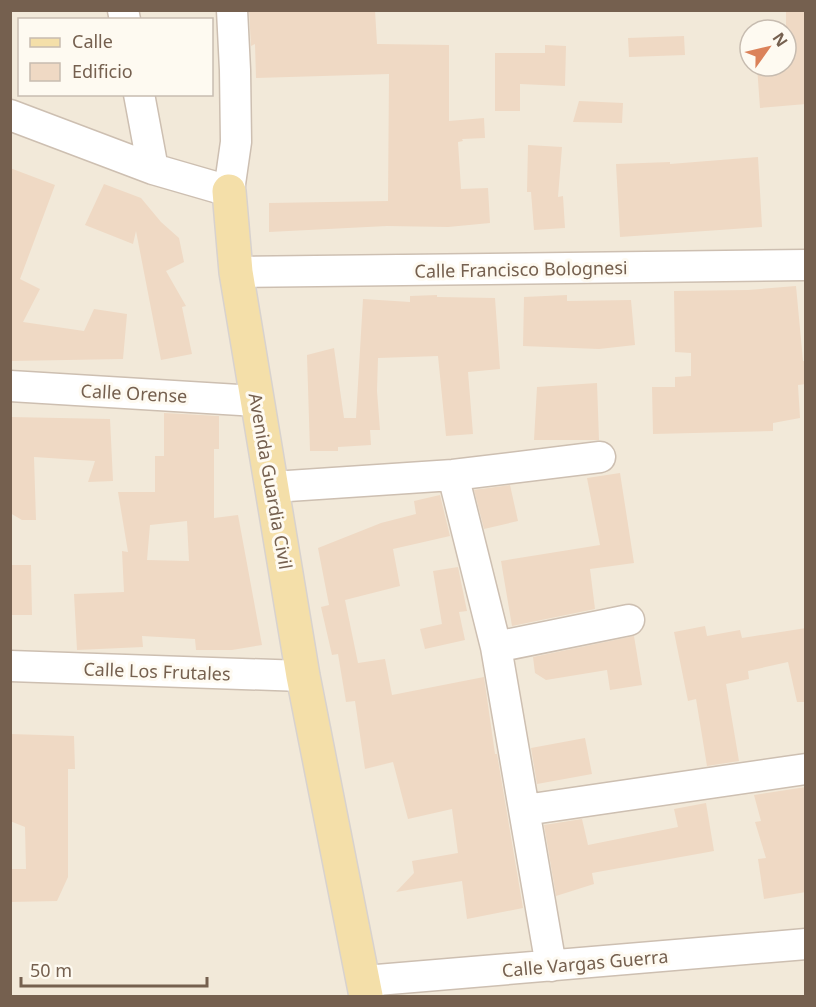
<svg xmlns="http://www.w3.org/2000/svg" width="816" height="1007" viewBox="0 0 816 1007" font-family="'Noto Sans',sans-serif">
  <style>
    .residential { fill: #f2e9d9; fill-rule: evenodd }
    .building { fill: #efd9c4; fill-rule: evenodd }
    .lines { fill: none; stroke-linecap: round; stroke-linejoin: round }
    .minor-casing { stroke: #cdbfb1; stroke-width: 33 }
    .major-casing { stroke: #d8d2ce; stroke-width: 36 }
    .minor { stroke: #fff; stroke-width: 30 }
    .major { stroke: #f4dfa9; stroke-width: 33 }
    .labels { text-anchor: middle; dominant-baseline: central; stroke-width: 6; stroke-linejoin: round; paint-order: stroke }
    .street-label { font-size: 18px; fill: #75604f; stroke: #fefaf1 }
  </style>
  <rect width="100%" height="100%" fill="#fbf6eb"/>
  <path class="residential" d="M11,11H805V996H11ZM20,20H212V94H20ZM750,30H786V66H750Z"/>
  <path class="building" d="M249,10H375L377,44L449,45V121L484,118L485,138L462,139L463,141L458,142L461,189L488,188L490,223L448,227L387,226L269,232V203L388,201L389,74L256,78L255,44L251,46Z
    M786,10H806V104L760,108L757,66H786Z
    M684,36L685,55L629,57L628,38Z
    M545,45L566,46L565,86L520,84V111H495V53H545Z
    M579,101L623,103L622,123L573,122Z
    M528,145L562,147L558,197L563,196L565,228L534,230L531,192H527Z
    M758,157L762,227L620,237L616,164L670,162V164Z
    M10,168L55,185L20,279L40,289L23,322L84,331L94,309L127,314L123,359L10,361Z
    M104,184L141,198L161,222L179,238L184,262L166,271L186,306L182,307L192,354L161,360L136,231L133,244L85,225Z
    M796,286L803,361H806V384L798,385L800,418L773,423V431L653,434L652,387H675V377L691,376V353L675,352L674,291L748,290Z
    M437,295V297L495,298L500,369L468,372L473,434L446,436L438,356L378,358L377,391L380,430H370L371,445L338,447V451H310L307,355L334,348L344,418H356L363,299L410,302V296Z
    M567,295V301L631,300L635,345L599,349L523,346L524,297Z
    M597,383L599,440H534L537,387Z
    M164,413L219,416V449H214V518L238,515L262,645L232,650H196L195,639L142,636L143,647L77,650L74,594L124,592L122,551L128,552L118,492H155V456H164ZM187,521L189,561L147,560L150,525Z
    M10,417L110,419L113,481L88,482L95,461L34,457L36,520H22L10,513Z
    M620,473L634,563L590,569L595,609L512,626L501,561L600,545L587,478Z
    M510,485L518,521L484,529L474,490Z
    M440,495L450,536L393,549L400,586L345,600L358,663L385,659L392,695L484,677L495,754H497L523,908L467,919L462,881L396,892L414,873L412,861L458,853L452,809L408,819L393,762L365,769L355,701L346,702L338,654L332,655L321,607L329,605L318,548L381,523L416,514L414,501Z
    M10,565H31L32,615H10Z
    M458,567L467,611L459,612L465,640L425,649L420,629L442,624L433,571Z
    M705,626L707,636L740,630L742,638L806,628V702H797L788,662L748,671L749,679L726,684L739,761L707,766L696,699L688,701L674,632Z
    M634,636L642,685L610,690L607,670L546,680L535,673L533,657Z
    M10,734L74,736L75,769H68V877L57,901L10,902V869H26L25,827L10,821Z
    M585,738L592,774L537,784L531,748Z
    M806,787V892L764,899L758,859L766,858L755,822L761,821L754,795Z
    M706,803L714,851L592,873L594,884L556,896L544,825L582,819L588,845L678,827L674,809Z"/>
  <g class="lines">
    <defs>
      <path id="minor" d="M123,10L125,20
        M139,94L153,169
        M10,115L153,169L229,191L236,142L235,70L232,10
        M236,272L806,265
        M10,386L257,401
        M453,475L496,647L551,966
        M273,487L453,475L600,457
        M496,647L629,620
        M10,666L303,676
        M525,810L806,769
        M365,981L806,944"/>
      <path id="major" d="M229,191L236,272L303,676L366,996"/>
    </defs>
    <use href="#minor" class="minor-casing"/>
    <use href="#major" class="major-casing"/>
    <use href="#minor" class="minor"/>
    <use href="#major" class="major"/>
  </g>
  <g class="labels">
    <g class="street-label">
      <text transform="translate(521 269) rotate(-1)">Calle Francisco Bolognesi</text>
      <text transform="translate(134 393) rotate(3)">Calle Orense</text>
      <text transform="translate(271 481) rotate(80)">Avenida Guardia Civil</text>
      <text transform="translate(157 671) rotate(2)">Calle Los Frutales</text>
      <text transform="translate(585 963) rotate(-5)">Calle Vargas Guerra</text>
    </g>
  </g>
  <rect width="816" height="1007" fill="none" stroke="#75604f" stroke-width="24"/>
  <rect x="18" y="18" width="195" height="78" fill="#fefaf1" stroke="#c7bcb0" stroke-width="1.5"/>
  <rect x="30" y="38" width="30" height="9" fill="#f4dfa9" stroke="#c7bcb0" stroke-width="1.5"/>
  <text x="72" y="48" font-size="18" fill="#75604f">Calle</text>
  <rect x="30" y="63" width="30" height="18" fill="#efd9c4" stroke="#c7bcb0" stroke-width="1.5"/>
  <text x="72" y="78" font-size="18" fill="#75604f">Edificio</text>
  <g transform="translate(768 48) rotate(56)"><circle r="28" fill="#fefaf1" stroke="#c7bcb0" stroke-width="1.5"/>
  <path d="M0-4.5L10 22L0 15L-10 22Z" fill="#db825a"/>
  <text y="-9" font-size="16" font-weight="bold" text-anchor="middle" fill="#75604f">N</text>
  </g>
  <path d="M21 977v9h186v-9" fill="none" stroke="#75604f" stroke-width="3"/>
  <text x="30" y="977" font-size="18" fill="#75604f" stroke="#fefaf1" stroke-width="4.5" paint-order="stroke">50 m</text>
</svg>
